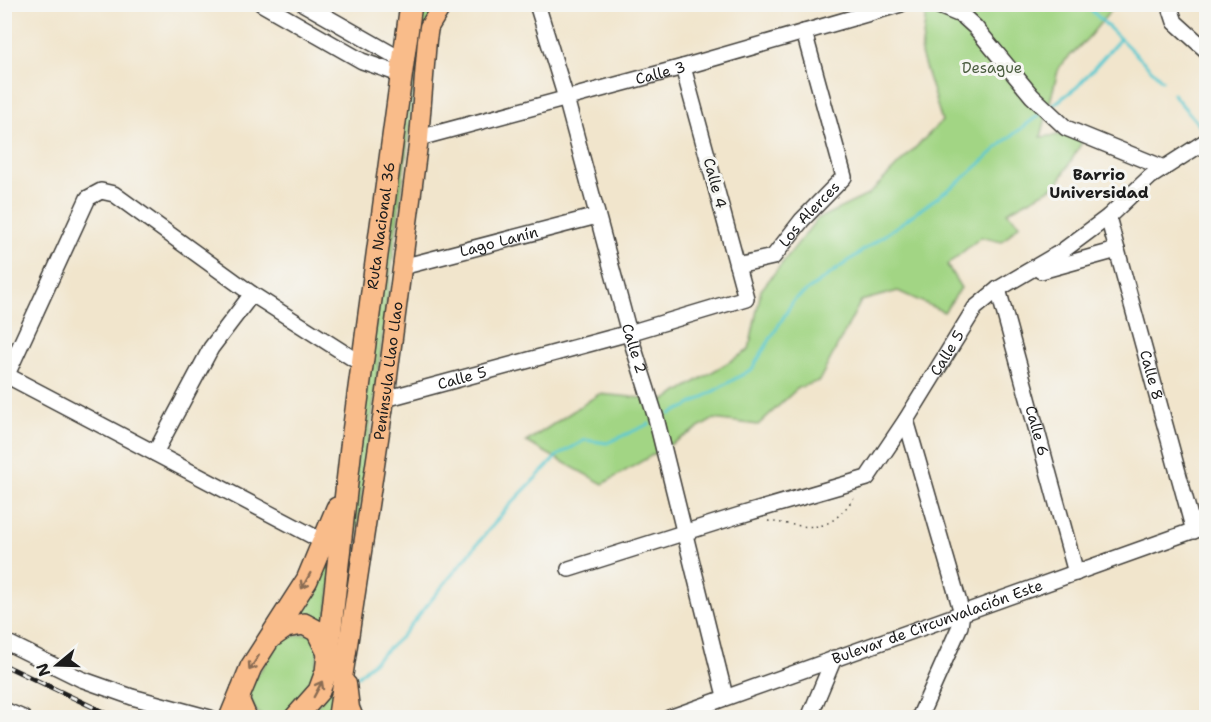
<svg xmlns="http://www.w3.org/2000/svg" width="1211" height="722" viewBox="0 0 1211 722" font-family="'Shantell Sans',sans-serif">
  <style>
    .green { fill: #a2d584; stroke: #5f7850; stroke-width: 1.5 }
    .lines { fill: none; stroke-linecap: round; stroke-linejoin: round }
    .stream { stroke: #5cc9d0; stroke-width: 3 }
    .minor-casing { stroke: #3c3a36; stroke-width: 18 }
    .major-casing { stroke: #3c3a36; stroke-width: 21 }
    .highway-casing { stroke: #3c3a36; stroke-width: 24 }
    .path { stroke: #3c3a36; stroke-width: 1.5; stroke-dasharray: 1.5 4.5; stroke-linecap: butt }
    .minor { stroke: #fff; stroke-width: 15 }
    .major { stroke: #f9bc8a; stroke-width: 18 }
    .highway { stroke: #f9bc8a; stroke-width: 21 }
    .rail-casing { stroke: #1c1c1c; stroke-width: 5 }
    .rail { stroke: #f6f6f2; stroke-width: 3; stroke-dasharray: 9; stroke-linecap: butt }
    .oneway { stroke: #8a6c53 }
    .labels { text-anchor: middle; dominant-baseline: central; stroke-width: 6; stroke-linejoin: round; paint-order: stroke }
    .park-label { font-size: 15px; fill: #4b5d40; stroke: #f6f6f2 }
    .street-label { font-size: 15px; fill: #1c1c1c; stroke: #f6f6f2 }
    .neighbourhood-label { font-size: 16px; font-weight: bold; fill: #1c1c1c; stroke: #f6f6f2 }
  </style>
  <rect width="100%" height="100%" fill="#f6f6f2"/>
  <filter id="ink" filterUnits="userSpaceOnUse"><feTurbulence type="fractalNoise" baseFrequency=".0167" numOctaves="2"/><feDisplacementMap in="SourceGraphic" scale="12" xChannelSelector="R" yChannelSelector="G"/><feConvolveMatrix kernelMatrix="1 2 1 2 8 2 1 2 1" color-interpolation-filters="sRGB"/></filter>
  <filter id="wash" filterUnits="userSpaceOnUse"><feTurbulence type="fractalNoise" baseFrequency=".008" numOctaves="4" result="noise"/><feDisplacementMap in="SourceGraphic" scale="24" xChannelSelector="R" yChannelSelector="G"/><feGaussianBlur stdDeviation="1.35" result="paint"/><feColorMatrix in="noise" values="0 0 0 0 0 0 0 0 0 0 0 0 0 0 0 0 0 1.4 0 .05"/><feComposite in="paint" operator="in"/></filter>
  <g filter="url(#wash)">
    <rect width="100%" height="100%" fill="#f1e5cc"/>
    <path class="green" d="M417,5H438L420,47L336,693L332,717L308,718L326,694Z
      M927,5H1111L1113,8L1088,38L1059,67L1041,137L1088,132L1057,185L1007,212L1020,224L1002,242L981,237L947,265L961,288L944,312L898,291L861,301L819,381L798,388L758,425L714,419L603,484L526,442L599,394L665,400L749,350L761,290L817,219L868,195L942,121L921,54Z
      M339,522L325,628L287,620Z
      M311,633L319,646L314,682L287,716C261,722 252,714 248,689L282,638Z"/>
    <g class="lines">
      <path class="stream" d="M1085,4L1162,80
        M1173,94L1205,132
        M1053,105L1077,87L1119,40
        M670,414L688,406L752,369L794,300L963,179L1006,140L1039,115
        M358,676L400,638L506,509L557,456L585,440L607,443L649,424"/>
    </g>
  </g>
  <g filter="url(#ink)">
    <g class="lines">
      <defs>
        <g id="minor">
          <path d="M262,4L362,61L402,75"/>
          <path d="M304,4L404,61"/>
          <path id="s1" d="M537,4L566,98L629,333L656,418L725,696"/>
          <path d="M934,4L963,16L975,27L1032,96L1066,128L1164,168"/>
          <path d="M1169,4L1175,22L1206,50"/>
          <path id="s2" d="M419,138L683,67L901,4"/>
          <path id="s3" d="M1108,217L1194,531"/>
          <path id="s4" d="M737,265L773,257L802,220L844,177L804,32"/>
          <path id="s5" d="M402,267L597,216"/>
          <path d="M1041,271L1117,250"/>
          <path id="s6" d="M998,289L1076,573"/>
          <path d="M4,374L324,542"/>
          <path d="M4,381L88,198L101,191L114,194L252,294L363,365"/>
          <path id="s7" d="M385,399L629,333L746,298L683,67"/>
          <path d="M906,420L962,613L960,626L919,718"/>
          <path d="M155,453L211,348L252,294"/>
          <path id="s8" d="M569,569L737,516L867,478L906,420L975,308L998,289L1061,252L1108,217L1150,177L1206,141"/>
          <path d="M4,641L81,679L132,697L210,718"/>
          <path d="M4,710L23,718"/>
          <path id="s9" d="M669,718L1206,526"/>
          <path d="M809,718L834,658"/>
        </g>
        <g id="major">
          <path d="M347,684L350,708L354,718"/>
          <path d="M240,690L241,702L248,718"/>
          <path id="s10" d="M337,718L385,399L419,138L427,40L429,27L443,4"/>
        </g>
        <g id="highway">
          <path d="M273,636L286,627L304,624L317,631L328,653"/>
          <path d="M230,718L251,667L307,580L337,508"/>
          <path id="s11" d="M295,718L319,691L326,672L351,447L411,4"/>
        </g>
      </defs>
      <use href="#minor" class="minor-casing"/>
      <use href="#major" class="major-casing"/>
      <use href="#highway" class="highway-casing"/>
      <path class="path" d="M768,521C812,527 827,537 855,496"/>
      <use href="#minor" class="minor"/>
      <use href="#major" class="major"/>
      <use href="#highway" class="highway"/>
      <defs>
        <path id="rail" d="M4,665L116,718"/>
      </defs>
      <use href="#rail" class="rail-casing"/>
      <use href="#rail" class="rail"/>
    </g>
    <defs><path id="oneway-shaft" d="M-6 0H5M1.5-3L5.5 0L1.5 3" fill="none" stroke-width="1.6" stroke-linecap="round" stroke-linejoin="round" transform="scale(1.5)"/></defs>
    <g class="oneway">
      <use href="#oneway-shaft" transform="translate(306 581) rotate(119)"/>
      <use href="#oneway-shaft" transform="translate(254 663) rotate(123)"/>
      <use href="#oneway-shaft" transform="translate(318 689) rotate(-62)"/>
    </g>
  </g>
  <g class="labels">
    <g class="park-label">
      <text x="992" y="68">Desague</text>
    </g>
    <g class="street-label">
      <text stroke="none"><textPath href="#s2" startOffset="250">Calle 3</textPath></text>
      <text transform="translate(715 183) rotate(75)">Calle 4</text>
      <text stroke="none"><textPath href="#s4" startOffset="93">Los Alerces</textPath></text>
      <text stroke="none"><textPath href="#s11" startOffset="506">Ruta Nacional 36</textPath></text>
      <text stroke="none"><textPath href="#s5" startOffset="100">Lago Lanín</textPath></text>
      <text stroke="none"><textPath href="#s1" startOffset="358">Calle 2</textPath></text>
      <text stroke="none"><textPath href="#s8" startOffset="460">Calle 5</textPath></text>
      <text stroke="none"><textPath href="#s10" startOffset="351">Península Llao Llao</textPath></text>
      <text stroke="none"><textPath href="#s3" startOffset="164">Calle 8</textPath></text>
      <text stroke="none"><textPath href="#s7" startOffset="80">Calle 5</textPath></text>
      <text stroke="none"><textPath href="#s6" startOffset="147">Calle 6</textPath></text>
      <text stroke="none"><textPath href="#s9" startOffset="285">Bulevar de Circunvalación Este</textPath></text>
    </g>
    <g class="neighbourhood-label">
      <text x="1099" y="174">Barrio<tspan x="1099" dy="18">Universidad</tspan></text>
    </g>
  </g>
  <rect width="1211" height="722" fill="none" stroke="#f6f6f2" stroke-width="24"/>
  <g transform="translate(57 665) rotate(251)" stroke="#f6f6f2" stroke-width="4.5" paint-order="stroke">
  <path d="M0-4.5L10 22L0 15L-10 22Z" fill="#1c1c1c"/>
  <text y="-9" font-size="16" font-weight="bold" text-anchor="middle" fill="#1c1c1c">N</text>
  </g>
</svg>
